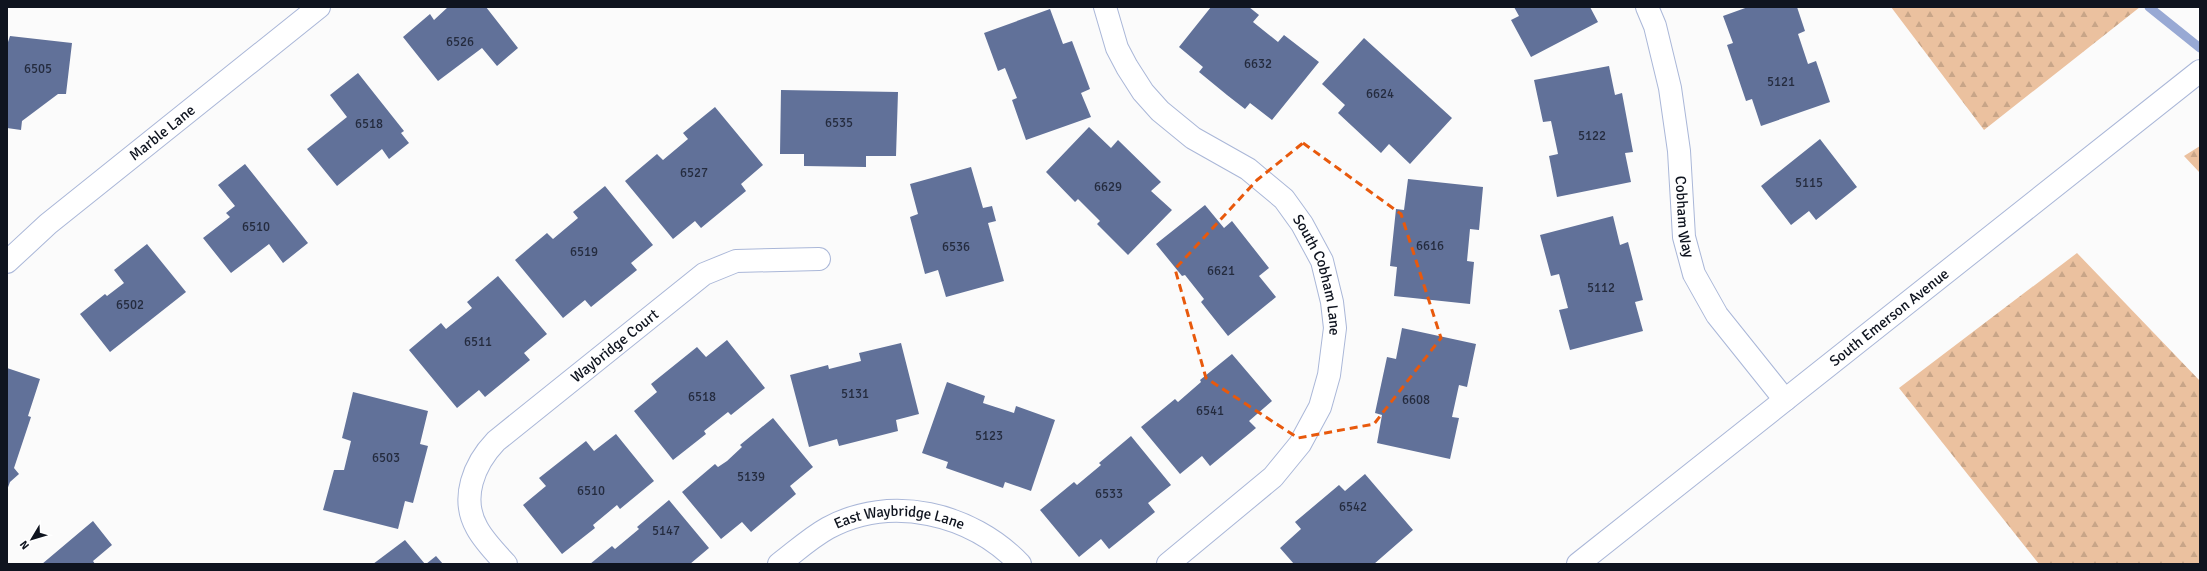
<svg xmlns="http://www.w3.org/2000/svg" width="2207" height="571" viewBox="0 0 2207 571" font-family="Signika,sans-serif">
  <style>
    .forest { fill: url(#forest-firs) }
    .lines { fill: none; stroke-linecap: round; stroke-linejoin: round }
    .stream { stroke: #98a9d4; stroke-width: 9 }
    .building { fill: #617199 }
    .minor-casing { stroke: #aab7d8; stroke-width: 24 }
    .primary-casing { stroke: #aab7d8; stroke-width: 24 }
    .minor { stroke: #fff; stroke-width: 22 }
    .primary { stroke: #fff; stroke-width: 22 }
    .marked { fill: none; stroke: #e8590c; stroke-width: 3; stroke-dasharray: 8 5; stroke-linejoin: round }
    .labels { text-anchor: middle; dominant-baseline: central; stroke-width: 3; stroke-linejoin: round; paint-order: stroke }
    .number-label { font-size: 13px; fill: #242b3e }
    .street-label { font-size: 15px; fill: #0f141f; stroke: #fff }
  </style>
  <defs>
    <pattern id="forest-firs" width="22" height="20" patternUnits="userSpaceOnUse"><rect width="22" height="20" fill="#ebc19f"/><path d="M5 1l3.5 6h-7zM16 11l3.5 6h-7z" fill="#c8a588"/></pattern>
  </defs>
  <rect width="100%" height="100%" fill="#fbfbfb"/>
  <path class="forest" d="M1891,7H2140L1984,130Z
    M2200,146V173L2184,156Z
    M2077,253L2200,381V564H2039L1899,388Z"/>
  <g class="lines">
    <path class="stream" d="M2149,7L2200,48"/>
  </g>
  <path class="building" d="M448,7H486L518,48L497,66L482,48L438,81L403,37L430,14L434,20Z
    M1211,7H1249L1259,15L1253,22L1278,42L1284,35L1319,62L1272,120L1250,103L1245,109L1227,95L1199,72L1203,67L1179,47Z
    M1514,7H1590L1598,22L1531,57L1511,20L1519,16Z
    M1748,7H1797L1805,31L1798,34L1808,64L1816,61L1830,102L1761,126L1752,99L1746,101L1727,45L1733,43L1723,16Z
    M1050,9L1063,44L1072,41L1090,89L1081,93L1091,117L1026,140L1012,100L1017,98L1005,68L998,71L984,33Z
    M10,36L72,43L66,94H58L22,121L21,130L7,128V45Z
    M1364,38L1452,118L1410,164L1389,144L1381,153L1338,113L1345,105L1322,84Z
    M1609,66L1615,95L1622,93L1633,152L1625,153L1631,182L1557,197L1549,156L1558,154L1557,149L1551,121L1543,122L1534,80Z
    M358,73L404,131L401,133L409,143L389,159L382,149L337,186L307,149L347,117L330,95Z
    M781,90L898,92L896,156H866V167L804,166V154H780Z
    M715,107L763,165L741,184L746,191L701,228L695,221L673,239L625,181L657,154L663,160L688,139L683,133Z
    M1089,127L1111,148L1118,140L1161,182L1151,191L1172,210L1128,255L1097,224L1100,221L1078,199L1075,202L1046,172Z
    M1820,139L1857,187L1816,220L1809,211L1791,225L1761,186Z
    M245,164L308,243L283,263L269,244L231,273L203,238L230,217L226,213L235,206L218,185Z
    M971,167L983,208L992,206L996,221L988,223L1004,281L946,297L938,270L925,274L910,217L918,214L910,184Z
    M1408,179L1483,187L1479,230L1470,229L1467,261L1474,262L1470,304L1394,296L1397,267L1390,266L1396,209L1404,210Z
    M605,186L653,245L631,263L637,270L591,307L585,300L563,318L515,260L547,233L553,239L578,218L573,212Z
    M1205,205L1224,228L1232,221L1269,268L1259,276L1276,297L1228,336L1201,302L1204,299L1185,275L1182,276L1156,244Z
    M1613,216L1620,245L1628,242L1643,300L1635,302L1643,331L1570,350L1559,310L1568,308L1559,274L1551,276L1540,235Z
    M147,244L186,292L110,352L80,314L105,294L107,296L124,283L114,270Z
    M498,276L547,334L524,353L530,360L485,397L479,390L457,408L409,350L441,323L446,329L472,308L467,302Z
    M1402,328L1476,344L1467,387L1459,385L1452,417L1459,418L1450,459L1377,443L1382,415L1375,413L1387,357L1396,359Z
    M727,340L765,388L731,415L728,412L704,431L706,434L673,460L634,411L657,392L651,384L697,347L706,357Z
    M901,343L919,414L896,420L898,431L839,446L837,439L809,447L790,375L828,365L829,369L861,361L859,353Z
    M1232,354L1272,401L1249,421L1256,428L1210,466L1202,456L1180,474L1141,427L1175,399L1178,402L1201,382L1200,380Z
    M7,368L40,379L28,416L31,417L14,468L19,474L10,482L7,490Z
    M947,382L985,396L983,403L1014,413L1016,406L1055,420L1031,491L1005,482L1003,488L946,468L948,462L922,453Z
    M353,392L428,411L420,444L428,446L413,503L405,501L398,529L323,510L334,470H344L351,441L342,438Z
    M773,418L813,467L790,486L796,494L751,532L742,522L721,539L682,492L715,464L718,467L727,461L742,447L740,445Z
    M616,434L654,481L620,509L617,505L593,525L595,528L562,554L523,505L546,486L539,478L586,441L594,451Z
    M1131,436L1171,485L1148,503L1155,512L1109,549L1101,539L1079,557L1040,510L1074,482L1077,485L1101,465L1099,463Z
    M1365,474L1413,530L1374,564H1294L1280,548L1301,529L1295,522L1339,485L1345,491Z
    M669,500L709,548L690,564H590L612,546L615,549L639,529L637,527Z
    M93,521L112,545L93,561L95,564H42Z
    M405,540L425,564H373Z
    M436,556L443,564H426Z"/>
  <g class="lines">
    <defs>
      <g id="minor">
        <path id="s1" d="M1105,7L1117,48L1127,67L1143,92L1160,111L1193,138L1248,169L1284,199L1302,224L1322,261L1332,302L1335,328L1329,375L1320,407L1300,444L1273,477L1168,564"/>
        <path id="s2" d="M1647,7L1655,26L1670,88L1679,151L1684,237L1694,274L1717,315L1785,400"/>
        <path id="s3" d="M7,262L48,224L319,7"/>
        <path id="s4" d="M506,564C496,553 484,541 477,528C460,498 474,464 496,441L704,274L736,261L819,259"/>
        <path id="s5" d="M779,564C795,552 810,538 828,528C891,494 971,513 1020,564"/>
      </g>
      <g id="primary">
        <path id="s6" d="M1578,564L2200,71"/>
      </g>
    </defs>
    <use href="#minor" class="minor-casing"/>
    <use href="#primary" class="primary-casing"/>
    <use href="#minor" class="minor"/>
    <use href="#primary" class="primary"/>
  </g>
  <path class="marked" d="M1303,143L1401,214L1441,338L1374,424L1298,438L1206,378L1175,269L1257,180Z"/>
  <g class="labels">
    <g class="number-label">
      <text x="460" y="42">6526</text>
      <text x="1258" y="64">6632</text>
      <text x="38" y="69">6505</text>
      <text x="1781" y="82">5121</text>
      <text x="1380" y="94">6624</text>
      <text x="839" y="123">6535</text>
      <text x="369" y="124">6518</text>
      <text x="1592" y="136">5122</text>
      <text x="694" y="173">6527</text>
      <text x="1809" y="183">5115</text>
      <text x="1108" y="187">6629</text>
      <text x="256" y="227">6510</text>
      <text x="1430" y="246">6616</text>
      <text x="956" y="247">6536</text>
      <text x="584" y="252">6519</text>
      <text x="1221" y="271">6621</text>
      <text x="1601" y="288">5112</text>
      <text x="130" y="305">6502</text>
      <text x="478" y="342">6511</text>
      <text x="855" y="394">5131</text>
      <text x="702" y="397">6518</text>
      <text x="1416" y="400">6608</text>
      <text x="1210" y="411">6541</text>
      <text x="989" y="436">5123</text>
      <text x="386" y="458">6503</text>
      <text x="751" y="477">5139</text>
      <text x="591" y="491">6510</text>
      <text x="1109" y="494">6533</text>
      <text x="1353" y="507">6542</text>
      <text x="666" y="531">5147</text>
    </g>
    <g class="street-label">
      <text stroke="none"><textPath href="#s3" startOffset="202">Marble Lane</textPath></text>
      <text stroke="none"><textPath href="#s2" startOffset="214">Cobham Way</textPath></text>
      <text stroke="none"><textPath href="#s1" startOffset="357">South Cobham Lane</textPath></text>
      <text stroke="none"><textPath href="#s6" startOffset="397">South Emerson Avenue</textPath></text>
      <text stroke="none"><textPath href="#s4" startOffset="294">Waybridge Court</textPath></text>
      <text stroke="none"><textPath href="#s5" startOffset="135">East Waybridge Lane</textPath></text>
    </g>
  </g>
  <rect width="2207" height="571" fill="none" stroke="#0f141f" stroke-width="16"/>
  <g transform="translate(32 539) rotate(232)" stroke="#ffffff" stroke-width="3" paint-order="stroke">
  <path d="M0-3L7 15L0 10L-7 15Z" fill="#0f141f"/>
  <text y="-6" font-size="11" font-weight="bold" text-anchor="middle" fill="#0f141f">N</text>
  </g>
</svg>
